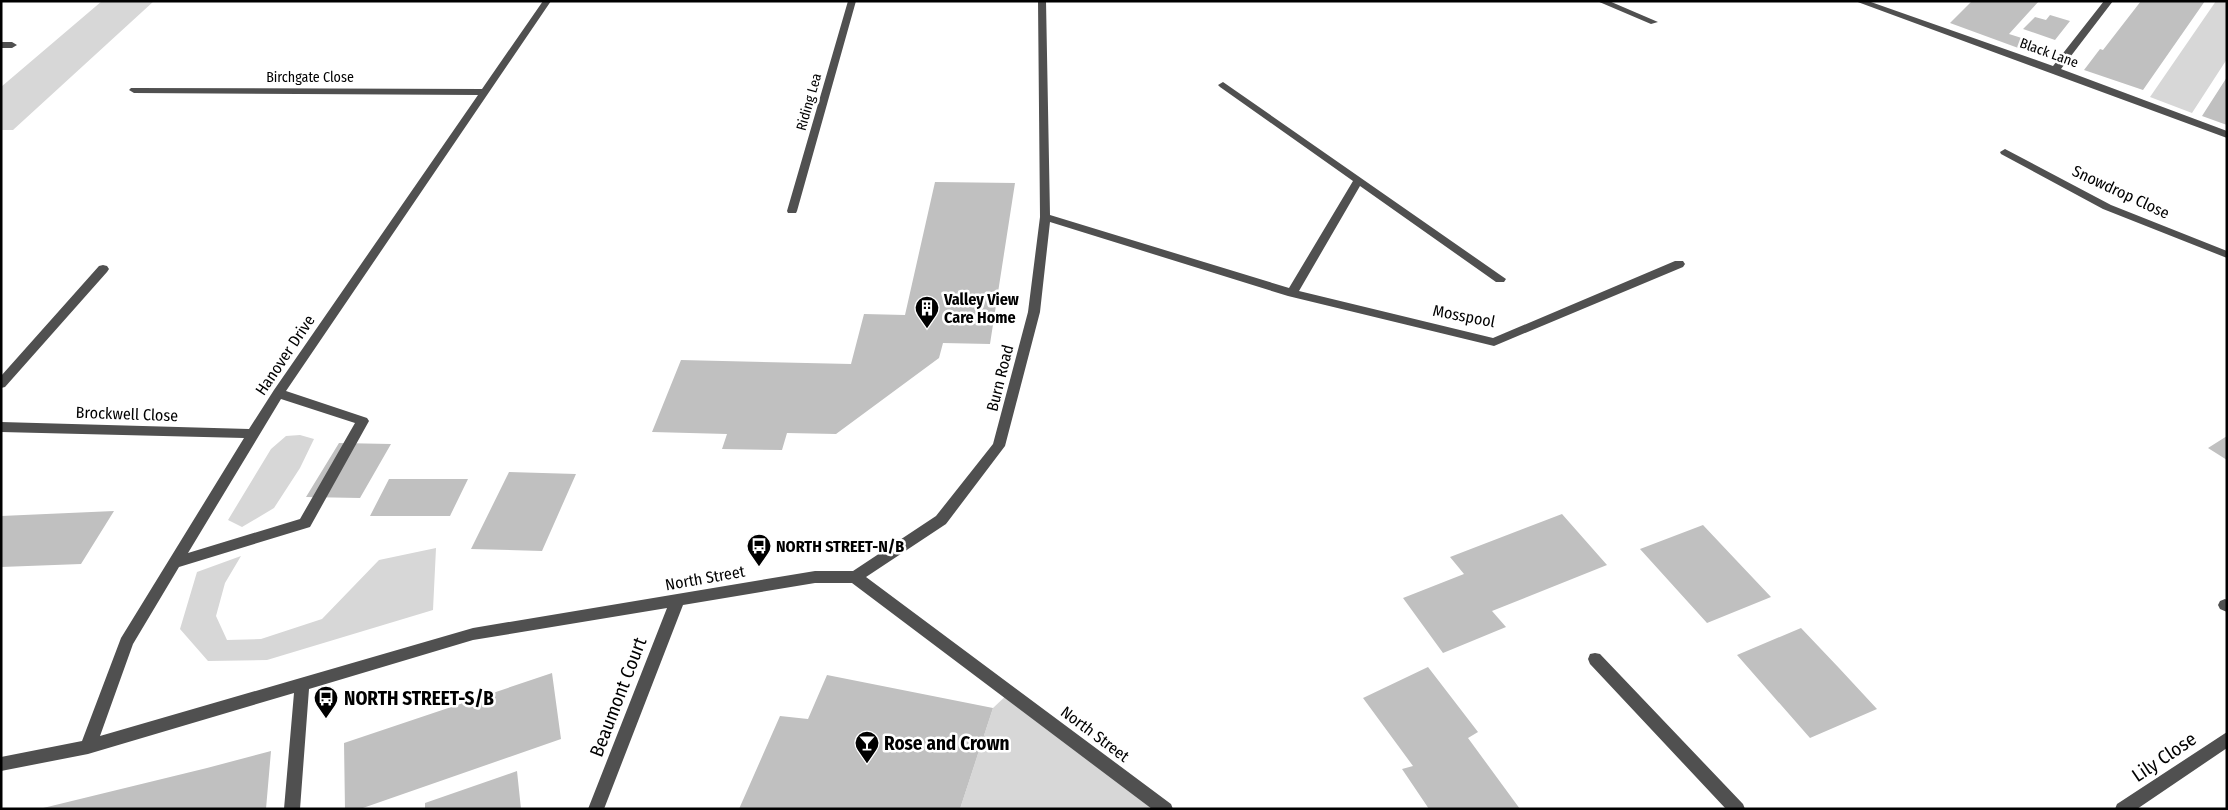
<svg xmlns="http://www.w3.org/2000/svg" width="2228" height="810" viewBox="0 0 2228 810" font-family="'Fira Sans Condensed',sans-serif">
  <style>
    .green { fill: #d7d7d7 }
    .building { fill: #c0c0c0 }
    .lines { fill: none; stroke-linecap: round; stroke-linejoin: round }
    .minor { fill: #505050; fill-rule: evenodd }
    .labels { text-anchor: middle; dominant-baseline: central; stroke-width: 5; stroke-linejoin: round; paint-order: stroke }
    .far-street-label { font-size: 14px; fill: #000; stroke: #fff }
    .street-label { font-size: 16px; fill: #000; stroke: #fff }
    .poi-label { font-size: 16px; font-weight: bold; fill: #000; stroke: #fff; text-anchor: start }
    .near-street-label { font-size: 19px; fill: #000; stroke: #fff }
    .near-poi-label { font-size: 19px; font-weight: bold; fill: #000; stroke: #fff; text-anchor: start }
  </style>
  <rect width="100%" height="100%" fill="#fff"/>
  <path class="green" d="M102,1H154L13,130H1V87Z
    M2216,1H2227V59L2192,113L2150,97Z
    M300,435L314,439L300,468L274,508L242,527L228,520L271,449L286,436Z
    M436,548L433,610L267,660L208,661L180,629L197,572L241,556L225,583L216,616L227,640L261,639L322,619L379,560Z
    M1010,692L1165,809H960L993,708Z"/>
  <path class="building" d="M1972,1H2039L2009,34L2028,40L2021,49L1950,23Z
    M2141,1H2205L2143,90L2084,70L2100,49L2103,50Z
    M2050,15L2070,21L2055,40L2023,29L2035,17L2046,20Z
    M2227,77V125L2202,116Z
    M935,182L1015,183L990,344L943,343L939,358L836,434L787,433L782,450L722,449L727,434L652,432L681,360L851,364L864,314L905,315Z
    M2227,436V460L2208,448Z
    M339,443L391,444L360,498L306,497Z
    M509,472L576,474L542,551L471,549Z
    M389,479H468L450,516H370Z
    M114,511L81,564L1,567V516Z
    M1562,514L1607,565L1492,611L1506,627L1443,653L1403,598L1464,574L1450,557Z
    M1703,525L1736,560L1771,597L1707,623L1640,549Z
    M1801,628L1839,668L1877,709L1810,738L1737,655Z
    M1428,667L1478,732L1468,738L1520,809H1429L1402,769L1413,766L1363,698Z
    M552,673L561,739L360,809H345L344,743Z
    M827,675L993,708L960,809H739L780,716L808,719Z
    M271,751L266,809H39L207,768Z
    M517,771L521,809H425V803Z"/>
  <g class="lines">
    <path class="minor" d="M543,1H551L286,391L367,418L369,421L310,527L179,567L133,644L100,736L473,628L815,571H853L936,516L993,444L1028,312L1040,217L1038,1H1046L1050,215L1289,288L1353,181L1220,87L1218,85L1223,82L1506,279L1504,282H1496L1360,186L1299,291L1493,338L1675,261H1683L1685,264L1683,267L1494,346L1288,296L1050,222L1040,312L1005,446L946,524L866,577L1171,804L1173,809H1152L852,583H815L683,605L604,809H588L667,608L473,640L309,689L300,809H284L294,693L88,754L1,771V757L82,741L121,638L244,438L1,432V422L249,429L274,390L478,95L134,93L129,90L131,88L482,89ZM281,399L355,423L300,519L188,553Z
      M848,1H856L797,211L796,213H788L787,211Z
      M1597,1H1609L1658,22L1651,24Z
      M1855,1H1868L2053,66L2104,1H2113L2061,69L2227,131V138Z
      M1,42H12L17,45L12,48H1Z
      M2005,149L2111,205L2227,251V258L2103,209L2001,154L2000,152Z
      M103,265L107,266L109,269L107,272L5,387L1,388V376L99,266Z
      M2225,599L2227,600V612L2220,609L2218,605L2220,601Z
      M1595,653L1600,654L1743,804L1745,809H1726L1590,664L1588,659L1590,654Z
      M2227,732V748L2137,809H2115L2117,804Z"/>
  </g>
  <defs>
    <symbol id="building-pin" viewBox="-11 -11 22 30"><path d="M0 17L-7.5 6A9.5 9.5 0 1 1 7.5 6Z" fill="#000" stroke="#fff"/><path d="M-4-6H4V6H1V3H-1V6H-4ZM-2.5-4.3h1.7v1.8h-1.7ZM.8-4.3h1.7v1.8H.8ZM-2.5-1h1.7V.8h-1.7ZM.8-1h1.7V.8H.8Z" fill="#fff"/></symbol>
    <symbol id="bus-pin" viewBox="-11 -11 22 30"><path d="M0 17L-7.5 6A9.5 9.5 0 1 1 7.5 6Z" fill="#000" stroke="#fff"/><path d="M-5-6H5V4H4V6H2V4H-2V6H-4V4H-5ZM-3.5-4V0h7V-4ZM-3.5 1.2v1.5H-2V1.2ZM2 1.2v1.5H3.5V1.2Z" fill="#fff"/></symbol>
    <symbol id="bar-pin" viewBox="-11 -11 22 30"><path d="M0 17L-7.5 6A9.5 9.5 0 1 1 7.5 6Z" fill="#000" stroke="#fff"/><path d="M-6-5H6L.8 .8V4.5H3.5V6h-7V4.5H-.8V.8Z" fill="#fff"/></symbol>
  </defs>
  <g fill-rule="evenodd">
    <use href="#building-pin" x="913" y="294" width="28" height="38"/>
    <use href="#bus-pin" x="745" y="532" width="28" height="38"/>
    <use href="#bus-pin" x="312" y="684" width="28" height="38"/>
    <use href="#bar-pin" x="853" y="729" width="28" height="38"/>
  </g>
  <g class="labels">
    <g class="far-street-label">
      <text transform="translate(2049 53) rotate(20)">Black Lane</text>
      <text x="310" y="77">Birchgate Close</text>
      <text transform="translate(809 102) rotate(-74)">Riding Lea</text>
    </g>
    <g class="street-label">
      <text transform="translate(2121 192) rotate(25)">Snowdrop Close</text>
      <text transform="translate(1464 316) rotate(11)">Mosspool</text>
      <text transform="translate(285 355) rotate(-56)">Hanover Drive</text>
      <text transform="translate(1000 378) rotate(-76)">Burn Road</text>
      <text transform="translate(127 414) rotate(2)">Brockwell Close</text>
      <text transform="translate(705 578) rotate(-10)">North Street</text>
      <text transform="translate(1095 734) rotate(37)">North Street</text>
    </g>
    <g class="poi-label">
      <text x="944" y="299">Valley View<tspan x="944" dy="18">Care Home</tspan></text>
      <text x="776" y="546">NORTH STREET-N/B</text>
    </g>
    <g class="near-street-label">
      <text transform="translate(618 697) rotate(-69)">Beaumont Court</text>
      <text transform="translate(2164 757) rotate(-34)">Lily Close</text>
    </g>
    <g class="near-poi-label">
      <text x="344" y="698">NORTH STREET-S/B</text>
      <text x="884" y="743">Rose and Crown</text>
    </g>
  </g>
  <rect width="2228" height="810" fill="none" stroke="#000000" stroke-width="5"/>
</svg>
